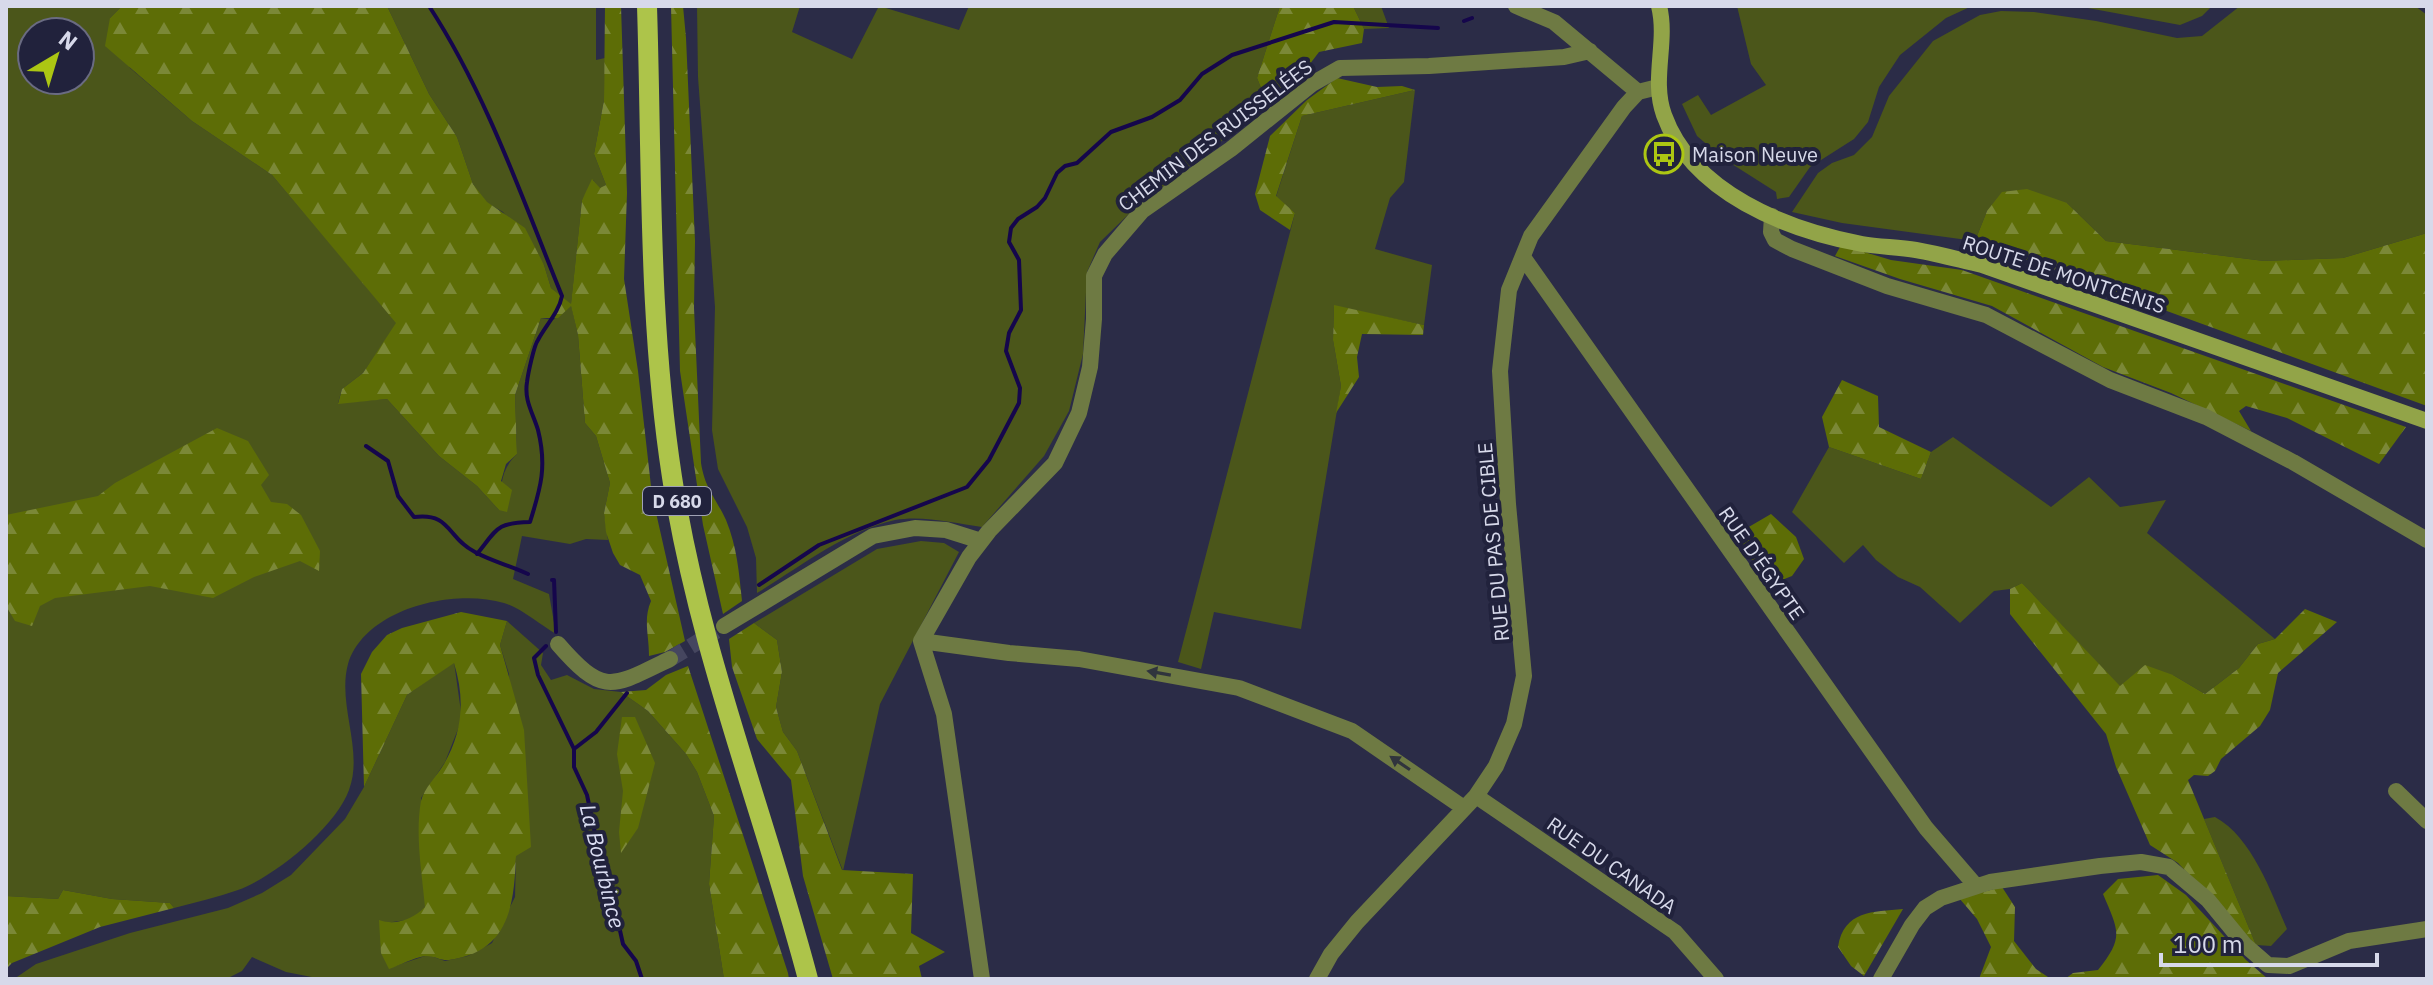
<svg xmlns="http://www.w3.org/2000/svg" width="2433" height="985" viewBox="0 0 2433 985" font-family="'IBM Plex Sans',sans-serif">
  <style>
    .green { fill: #4b561a; fill-rule: evenodd }
    .forest { fill: url(#forest-firs) }
    .lines { fill: none; stroke-linecap: round; stroke-linejoin: round }
    .stream { stroke: #15064c; stroke-width: 4 }
    .street-tunnel { stroke: #45465f; stroke-width: 16; stroke-dasharray: 16 8; stroke-linecap: butt }
    .street { stroke: #6e7a43; stroke-width: 16 }
    .secondary { stroke: #92a448; stroke-width: 16 }
    .primary { stroke: #adc44a; stroke-width: 20 }
    .oneway { fill: #30343d }
    .labels { text-anchor: middle; dominant-baseline: central; stroke-width: 8; stroke-linejoin: round; paint-order: stroke }
    .shield { fill: #21223c; stroke: #a0a2b6; stroke-width: 2 }
    .shield-label { font-size: 18px; font-weight: bold; fill: #d7d9ea }
    .street-label { font-size: 20px; fill: #d7d9ea; stroke: #21223c }
    .poi-label { font-size: 20px; fill: #d7d9ea; stroke: #21223c; text-anchor: start }
    .water-label { font-size: 22px; font-style: italic; fill: #daddf2; stroke: #21223c }
  </style>
  <defs>
    <pattern id="forest-firs" width="22" height="20" patternUnits="userSpaceOnUse" patternTransform="scale(2)"><rect width="22" height="20" fill="#5d6d06"/><path d="M5 1l3.5 6h-7zM16 11l3.5 6h-7z" fill="#7b8837"/></pattern>
  </defs>
  <rect width="100%" height="100%" fill="#2b2c47"/>
  <path class="green" d="M6,6H122L110,18L130,68L192,121L272,175L397,323L363,373L342,389L338,403L387,399L439,456L477,486L499,510C501,487 500,470 517,454L515,395L541,318L553,320L571,305L551,288L544,265L503,212L487,203L473,184L457,137L429,94L387,6H596V60L605,58L604,100L594,154L606,185L600,189L593,180L582,200L571,305L578,335L585,423L596,436L610,483L604,513L608,540L586,539L570,544L522,536L513,579L549,594L556,634C540,625 521,608 504,603C454,588 365,608 348,664C337,705 364,750 349,790C336,827 274,877 238,890C218,897 196,902 174,908L170,903L112,899L63,890L58,899L6,896ZM32,32H80V80H32Z
    M697,6H800L792,32L852,59L879,6L959,30L969,6H1280L1257,78L1268,105L1133,210L1100,242L1087,272L1083,354L1069,411L1044,456L982,527C955,523 922,515 895,520C845,531 800,567 757,593L756,558L747,527L718,469L712,430L715,307L698,77Z
    M1353,6H1381L1389,28L1364,29Z
    M1737,6H1972L1946,18L1900,55L1879,87L1868,122L1854,139L1810,167L1789,197L1777,199L1776,192L1724,159L1697,136L1682,104L1698,95L1711,115L1766,85L1751,64Z
    M2077,6H2212L2202,16L2180,25Z
    M2240,6H2415L2427,15V233L2343,258L2264,261L2106,241L2067,203L1987,211L1975,241L1842,223L1792,212L1818,173L1832,163L1854,155L1872,137L1889,96L1933,41L1980,15L2001,11L2034,12L2096,21L2177,38L2202,36Z
    M1415,90L1404,182L1390,198L1375,249L1432,265L1424,325L1334,306L1333,340L1341,386L1301,629L1214,612L1201,669L1178,662L1295,213L1276,197L1302,116Z
    M1953,437L2051,507L2089,477L2120,507L2166,500L2147,533L2275,639L2258,644L2239,668L2205,694L2173,675L2120,687L2022,583L2010,589L1994,591L1960,623L1920,587L1898,577L1876,560L1863,545L1844,563L1792,512L1829,447L1921,479L1931,452Z
    M921,541L944,543L959,552L880,704L843,871L797,751L783,732L776,707L782,672L777,640L754,623L877,549Z
    M507,621L543,653L541,665L551,680L567,675L594,689L621,692L648,711L686,754L697,772L714,816L709,884L724,979H322L286,972L252,957L242,971L226,979H14L36,964L130,933L228,908L262,893L291,875L345,819L364,787L407,695L454,662L462,719L445,762L421,798V866L426,907L413,919L386,923L389,968L428,955L445,961L468,956L492,943L515,897L516,856L509,674L500,645Z
    M2215,817C2252,837 2271,892 2287,929L2271,946L2256,945L2204,819Z"/>
  <path class="forest" d="M122,6H387L429,94L457,137L473,184L487,202L525,228L544,265L551,288L571,304L582,200L592,179L600,188L606,185L594,154L604,100L605,6H621L627,193L624,279L638,371L652,495L685,641L665,652L649,656C649,634 643,620 651,601L640,575L620,565L613,553L606,532L604,513L610,483L596,436L585,423L578,335L571,306L558,318H541L515,395L517,454L506,464L501,481L512,490L507,512L499,510L477,486L439,456L387,399L338,404L342,389L363,373L396,323L272,175L192,121L105,46L110,18Z
    M671,6H683L686,38L695,241L694,308L701,463C705,489 716,498 726,520C737,547 739,572 742,601L723,614L703,525L680,371Z
    M1280,6H1353L1364,29L1362,43L1319,52L1303,73L1268,105L1257,78Z
    M1337,78L1377,87L1402,86L1415,90L1302,116L1276,196L1295,213L1290,230L1260,210L1255,194L1270,136L1307,100Z
    M2027,189L2067,203L2106,241L2264,261L2343,258L2427,233V406L1975,241L1987,211L2002,192Z
    M1841,245L1891,260L1962,270L2406,427L2379,464L2287,418L2246,406L2239,411L2251,431L2171,393L2103,367L1992,306L1900,279L1835,256Z
    M1334,305L1424,325L1423,335L1362,334L1357,357L1359,377L1336,413L1341,386L1333,340Z
    M1842,380L1878,396L1879,427L1931,452L1921,479L1829,447L1822,417Z
    M217,428L248,441L269,475L261,485L271,502L287,504L301,515L320,551L319,571L300,561L254,577L213,598L150,586L55,598L40,606L32,626L15,621L6,606V515L98,496L115,483Z
    M1771,514L1796,537L1804,559L1792,576L1769,585L1735,535Z
    M2022,583L2120,686L2145,665L2173,675L2205,694L2239,668L2258,644L2275,639L2305,609L2337,622L2278,673L2270,710L2260,726L2221,759L2215,771L2208,776L2194,775L2188,780L2256,945L2178,863L2150,845L2116,767L2106,734L2010,614V589Z
    M461,612L507,621L500,645L524,730L531,847L516,856C514,906 509,952 449,960C441,961 433,955 425,956C413,958 400,965 389,969L381,953L379,920C396,926 413,919 425,907C422,873 415,835 421,801C424,788 437,776 444,764C463,731 465,699 454,663L407,695L364,787L361,674L372,652L387,635L402,628Z
    M754,623L777,640L782,672L776,707L783,732L797,751L842,870L913,874L911,933L945,952L919,966L922,979H833L803,876L791,780L757,739L732,667L729,639Z
    M688,666L788,973L789,979H724L709,884L714,816L697,772L686,754L648,711L621,692L646,690L666,675Z
    M622,717H635L655,763L638,828L621,853L619,832L623,791L617,754Z
    M2158,875L2186,895L2246,960L2268,979H2065L2073,973L2098,970C2124,937 2119,932 2103,894L2118,879Z
    M2002,887L2015,907L2014,941L2036,969L2051,979H1979L1991,947L1977,919L1959,898Z
    M63,890L112,899L170,903L174,908L100,927L12,963L6,969V896L58,899Z
    M1903,909L1864,976L1851,966L1838,947C1844,910 1873,912 1903,909Z"/>
  <g class="lines">
    <path class="stream" d="M429,6C487,95 522,198 562,296C559,312 546,325 538,340C534,345 528,374 527,382C524,401 533,413 538,430C547,466 541,487 530,522C496,523 498,528 477,554
      M1464,21L1472,18
      M366,446L388,461L398,496L414,517C451,512 447,538 475,552C491,561 511,566 528,574
      M552,580H554L556,632
      M759,585L819,545L967,487L989,460L1019,403L1020,388L1006,351L1009,333L1021,310L1019,260L1009,242L1011,228L1018,219L1037,207L1045,198L1057,173L1065,166L1077,163L1111,132L1152,117L1180,100L1202,74L1232,55L1334,22L1438,28
      M546,646L534,658L538,675L574,749V767L587,795L602,867L607,872L623,944L636,961L642,979
      M574,749L596,732L627,693"/>
    <path class="street-tunnel" d="M670,659L716,631"/>
    <path class="street" d="M1516,6L1554,22L1638,92
      M1772,216L1771,232L1775,240L1792,249L1887,286L1986,315L2110,380L2206,417L2293,462L2427,540
      M1523,257L1926,828L1976,886
      M724,626L873,536L915,528L946,530L981,541
      M921,641L969,557L989,531L1055,463L1079,413L1090,367L1094,319V276L1105,254L1142,211L1231,149L1312,84L1340,68L1429,66L1564,57L1590,51
      M921,641L1009,653L1079,659L1239,688L1352,731L1464,808
      M921,641L944,714L982,979
      M558,644C604,697 612,687 670,659
      M2396,791L2427,821
      M1476,796L1675,932L1716,979
      M1317,979L1331,954L1357,922L1476,796L1496,766L1514,724L1524,676L1508,504L1500,371L1509,290L1531,236L1624,107L1638,92L1658,87
      M1881,979L1912,925L1925,908L1941,898L1990,882L2100,866L2141,862L2169,867L2208,900L2245,945L2268,965L2289,966L2349,941L2427,929"/>
    <path class="secondary" d="M1659,6C1668,42 1651,79 1664,115C1692,193 1787,230 1862,244C1880,247 1898,247 1916,250C1939,254 1960,260 1982,265L2427,421"/>
    <path class="primary" d="M647,6C652,162 648,322 672,477C698,648 764,812 808,979"/>
  </g>
  <defs><path id="oneway-solid" d="M-6-.8H1V-3.2L6.5 0L1 3.2V.8H-6Z" transform="scale(2)"/></defs>
  <g class="oneway">
    <use href="#oneway-solid" transform="translate(1159 673) rotate(-170)"/>
    <use href="#oneway-solid" transform="translate(1400 763) rotate(-146)"/>
  </g>
  <defs>
    <symbol id="bus-ring" viewBox="-11 -11 22 22"><circle r="9.5" fill="#21223c" stroke="#acc613" stroke-width="1.5"/><path d="M-5-6H5V4H4V6H2V4H-2V6H-4V4H-5ZM-3.5-4V0h7V-4ZM-3.5 1.2v1.5H-2V1.2ZM2 1.2v1.5H3.5V1.2Z" fill="#acc613"/></symbol>
  </defs>
  <g fill-rule="evenodd">
    <use href="#bus-ring" x="1642" y="132" width="44" height="44"/>
  </g>
  <g class="labels">
    <rect class="shield" x="643" y="487" width="68" height="28" rx="6"/>
    <g class="shield-label">
      <text x="677" y="501">D 680</text>
    </g>
    <g class="street-label">
      <text transform="translate(1215 135) rotate(-37)">CHEMIN DES RUISSELÉES</text>
      <text transform="translate(2064 274) rotate(18)">ROUTE DE MONTCENIS</text>
      <text transform="translate(1493 542) rotate(-95)">RUE DU PAS DE CIBLE</text>
      <text transform="translate(1762 563) rotate(55)">RUE D'ÉGYPTE</text>
      <text transform="translate(1612 865) rotate(35)">RUE DU CANADA</text>
    </g>
    <g class="poi-label">
      <text x="1692" y="154">Maison Neuve</text>
    </g>
    <g class="water-label">
      <text transform="translate(603 866) rotate(76)">La Bourbince</text>
    </g>
  </g>
  <rect width="2433" height="985" fill="none" stroke="#d7d9ea" stroke-width="16"/>
  <g transform="translate(56 56) rotate(38)"><circle r="38" fill="#21223c" stroke="#6a6b82" stroke-width="2"/>
  <path d="M0-6L14 30L0 20L-14 30Z" fill="#acc613"/>
  <text y="-12" font-size="22" font-weight="bold" text-anchor="middle" fill="#d7d9ea">N</text>
  </g>
  <path d="M2161 953v12h216v-12" fill="none" stroke="#d7d9ea" stroke-width="4"/>
  <text x="2173" y="953" font-size="24" fill="#d7d9ea" stroke="#21223c" stroke-width="6" paint-order="stroke">100 m</text>
</svg>
